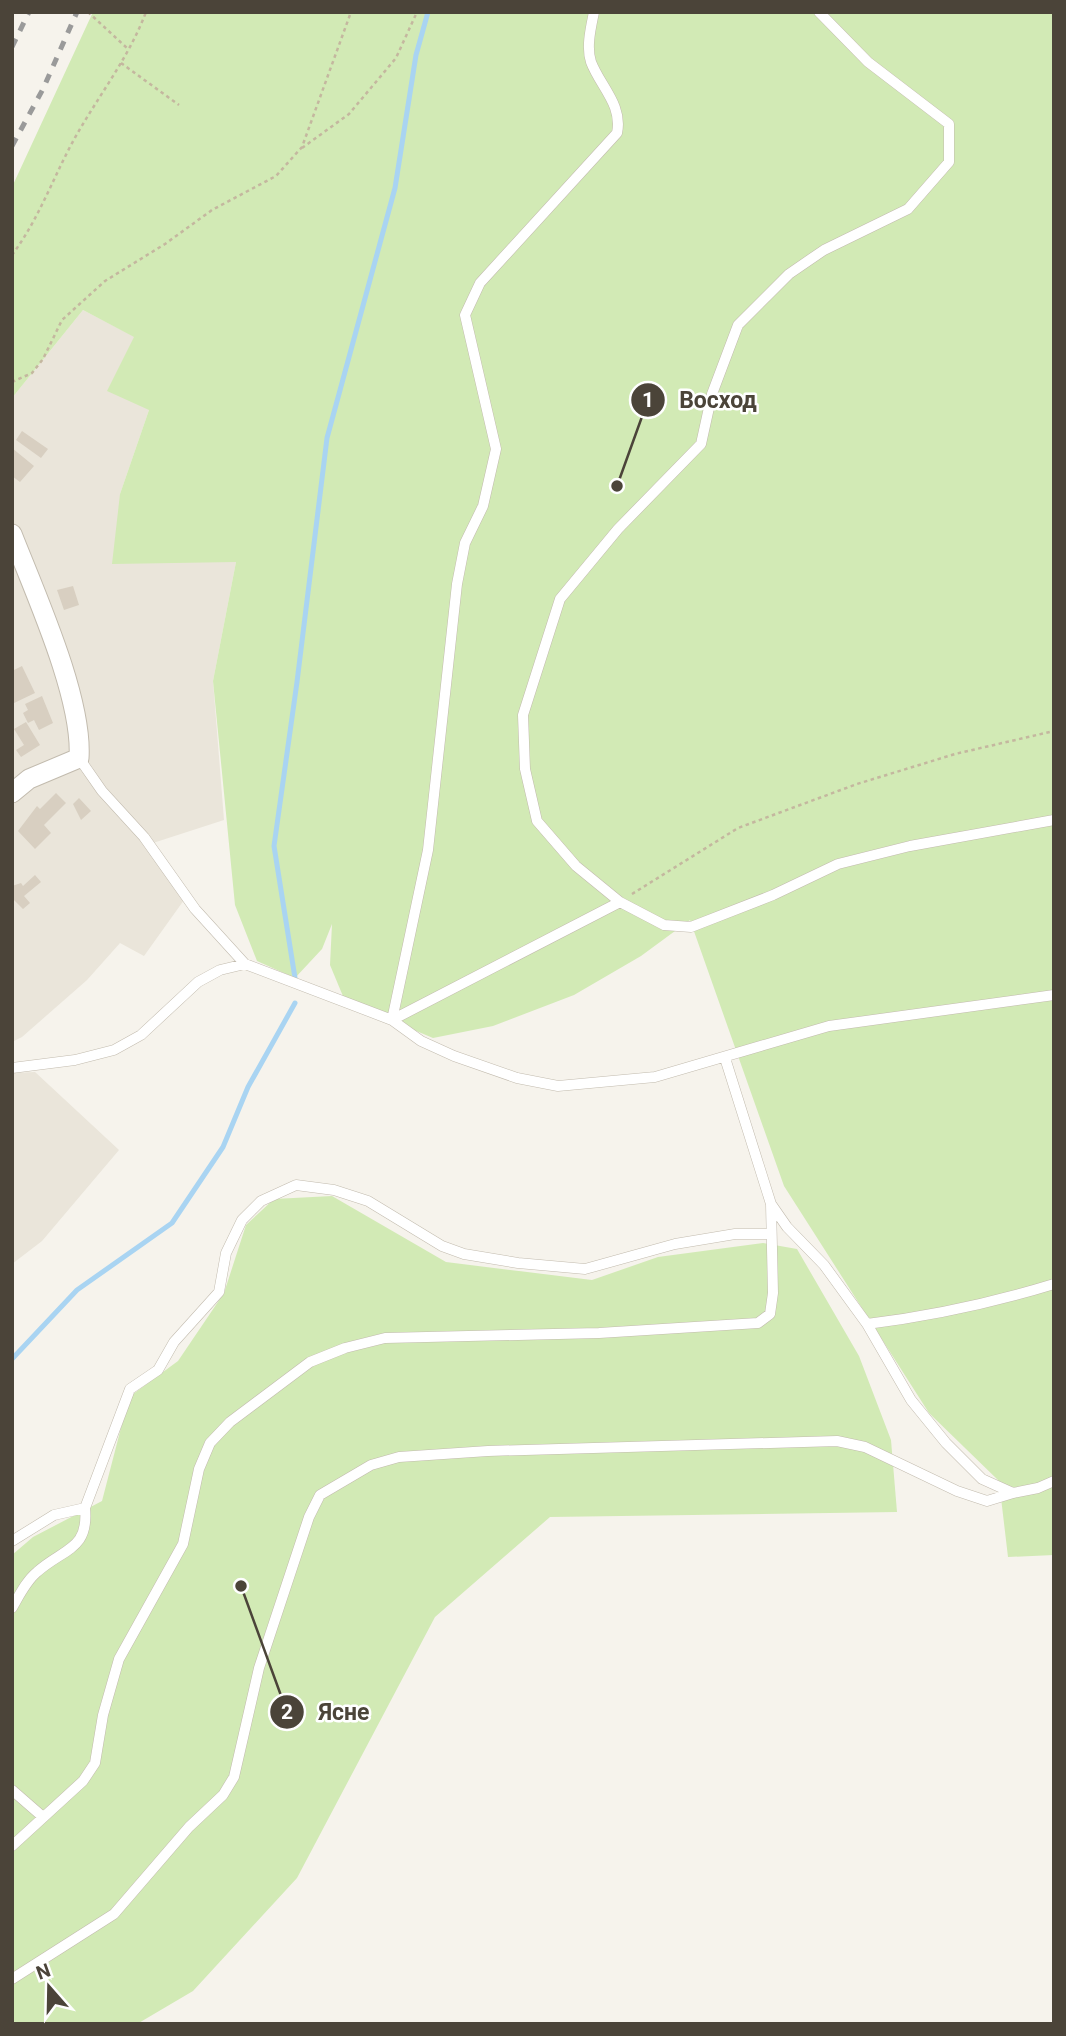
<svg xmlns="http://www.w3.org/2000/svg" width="1066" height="2036" viewBox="0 0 1066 2036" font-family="Roboto,sans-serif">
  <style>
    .residential { fill: #eae5da }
    .green { fill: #d2eab5 }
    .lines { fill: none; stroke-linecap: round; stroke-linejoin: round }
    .stream { stroke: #a9d4f2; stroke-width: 5 }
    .building { fill: #d8cfc1 }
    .lane-casing { stroke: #c2bbae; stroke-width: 11 }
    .street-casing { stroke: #c2bbae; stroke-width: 21 }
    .path { stroke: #c4b79f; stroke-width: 2.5; stroke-dasharray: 3.5 3.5; stroke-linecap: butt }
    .lane { stroke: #fff; stroke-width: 10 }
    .street { stroke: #fff; stroke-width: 19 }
    .rail { stroke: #9a9a9a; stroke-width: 5; stroke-dasharray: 9 9; stroke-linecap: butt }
    .leader { fill: none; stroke: #4b4439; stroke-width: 2.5 }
    .callout-dot { fill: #4b4439; stroke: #fff; stroke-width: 2.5 }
    .mark-label { font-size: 21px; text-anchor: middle; font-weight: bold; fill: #fff }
    .callout-label { font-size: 23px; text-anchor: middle; font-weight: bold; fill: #4b4439; stroke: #fff; stroke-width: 5; stroke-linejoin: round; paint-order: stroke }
  </style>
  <rect width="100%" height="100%" fill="#f6f3ec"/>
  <path class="residential" d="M83,310L135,337L149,410L120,494L236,562L213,681L224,820L153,843L89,767L79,712L12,522V398Z
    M12,549L60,677L73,758L12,788Z
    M79,764L141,839L184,900L144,956L120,943L87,980L22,1037L12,1042V798Z
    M35,1072L119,1150L42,1241L12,1264V1073Z"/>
  <path class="green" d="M93,12H1054V1555L1008,1557L999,1481L929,1413L784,1186L690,920L641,956L574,995L493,1026L433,1038L345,1001L330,965L332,924L322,949L295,978L257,961L235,905L213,681L236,562L112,564L120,494L149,410L107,391L134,337L83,310L12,398V187Z
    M332,1196L446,1262L592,1280L658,1257L763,1243L797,1249L859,1356L891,1440L897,1512L550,1517L435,1617L297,1878L193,1991L137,2024H12V1555L33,1537L102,1501L129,1397L178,1361L224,1293L246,1225L274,1199Z"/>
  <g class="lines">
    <path class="stream" d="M295,978L274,846L297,682L327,438L395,188L416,55L428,12
      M12,1359L77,1290L172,1223L223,1147L248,1087L295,1003"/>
  </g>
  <path class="building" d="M22,431L48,449L41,458L16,440Z
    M12,448L34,466L20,482L12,476Z
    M73,586L79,605L64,610L57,590Z
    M22,666L35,693L12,704V671Z
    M42,696L53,723L39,730L34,720L28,723L23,713L28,710L25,704Z
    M26,722L40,745L21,757L16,750L24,745L14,729Z
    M56,793L66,803L44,825L51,833L35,849L18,831L37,806L40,809Z
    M79,798L91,811L81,820L73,804Z
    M35,875L41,882L24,896L30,903L23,909L12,898V886L21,883L23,886Z"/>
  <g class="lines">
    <defs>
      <path id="lane" d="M819,12L868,62L949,124V162L908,209L824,250L789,274L738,325L712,394L701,444L618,529L560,599L523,715L525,769L537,821L576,866L620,902L664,925L691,927L773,895L838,864L910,846L1054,820
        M79,758L102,791L144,837L195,909L245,964
        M392,1020L428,850L457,584L465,543L483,506L496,449L465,315L480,283L617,133C623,105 600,86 591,62C586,47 591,27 594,12
        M392,1020L620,902
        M725,1058L771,1204L787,1227L824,1265L867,1324L911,1400L946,1443L982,1479L1013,1493L1038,1488L1054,1481
        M12,1068L75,1060L114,1050L141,1035L198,982L220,970L245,964L392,1020L421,1041L454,1056L517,1078L558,1086L655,1077L829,1026L1054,995
        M867,1324C932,1316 992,1303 1054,1284
        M12,1541L54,1515L85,1508
        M12,1608C19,1596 26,1581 37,1572C64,1548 89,1550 85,1508L130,1389L158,1370L174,1342L219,1292L226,1253L242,1220L261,1201L296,1185L334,1190L368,1201L442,1246L464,1254L518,1263L585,1269L675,1244L735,1234H771
        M12,1790L43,1817
        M12,1846L83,1781L95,1763L103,1715L119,1659L183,1544L199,1469L210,1443L230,1422L310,1362L345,1348L385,1338L599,1333L758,1323L770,1314L773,1293L771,1204
        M12,1979L114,1914L189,1827L223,1795L234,1777L259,1668L309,1517L320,1495L371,1465L399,1457L488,1451L837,1441L865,1447L957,1491L987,1501L1013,1493"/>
      <path id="street" d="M12,534C35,593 83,698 79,758L29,779L12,793"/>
    </defs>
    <use href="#lane" class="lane-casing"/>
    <use href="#street" class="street-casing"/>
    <path class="path" d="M88,12L128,49
      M121,63L179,105
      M302,148L349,114L396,58L417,12
      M12,255C38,220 51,183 71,145C95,100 128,60 146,12
      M12,382L32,373L43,359L62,320L105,281L165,244L212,210L276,176L302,147L351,12
      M632,894L738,828L857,784L955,754L1054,731"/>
    <use href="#lane" class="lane"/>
    <use href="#street" class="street"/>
    <path class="rail" d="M12,47L29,12
      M12,146L43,89L77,12"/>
  </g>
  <path class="leader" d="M617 486L648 400M241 1586L287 1712"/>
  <g class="callout-dot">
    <circle cx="617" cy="486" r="7"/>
    <circle cx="241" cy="1586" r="7"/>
    <circle cx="648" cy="400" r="18"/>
    <circle cx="287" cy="1712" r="18"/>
  </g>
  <g class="mark-label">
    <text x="648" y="407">1</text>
    <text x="287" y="1719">2</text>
  </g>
  <g class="callout-label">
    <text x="718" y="408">Восход</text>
    <text x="344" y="1720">Ясне</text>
  </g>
  <rect width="1066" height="2036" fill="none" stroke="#4b4439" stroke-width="28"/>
  <g transform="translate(49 1987) rotate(340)" stroke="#ffffff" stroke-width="5" paint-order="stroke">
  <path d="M0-5L12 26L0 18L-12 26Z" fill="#4b4439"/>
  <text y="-10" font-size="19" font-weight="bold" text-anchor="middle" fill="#4b4439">N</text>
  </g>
</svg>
